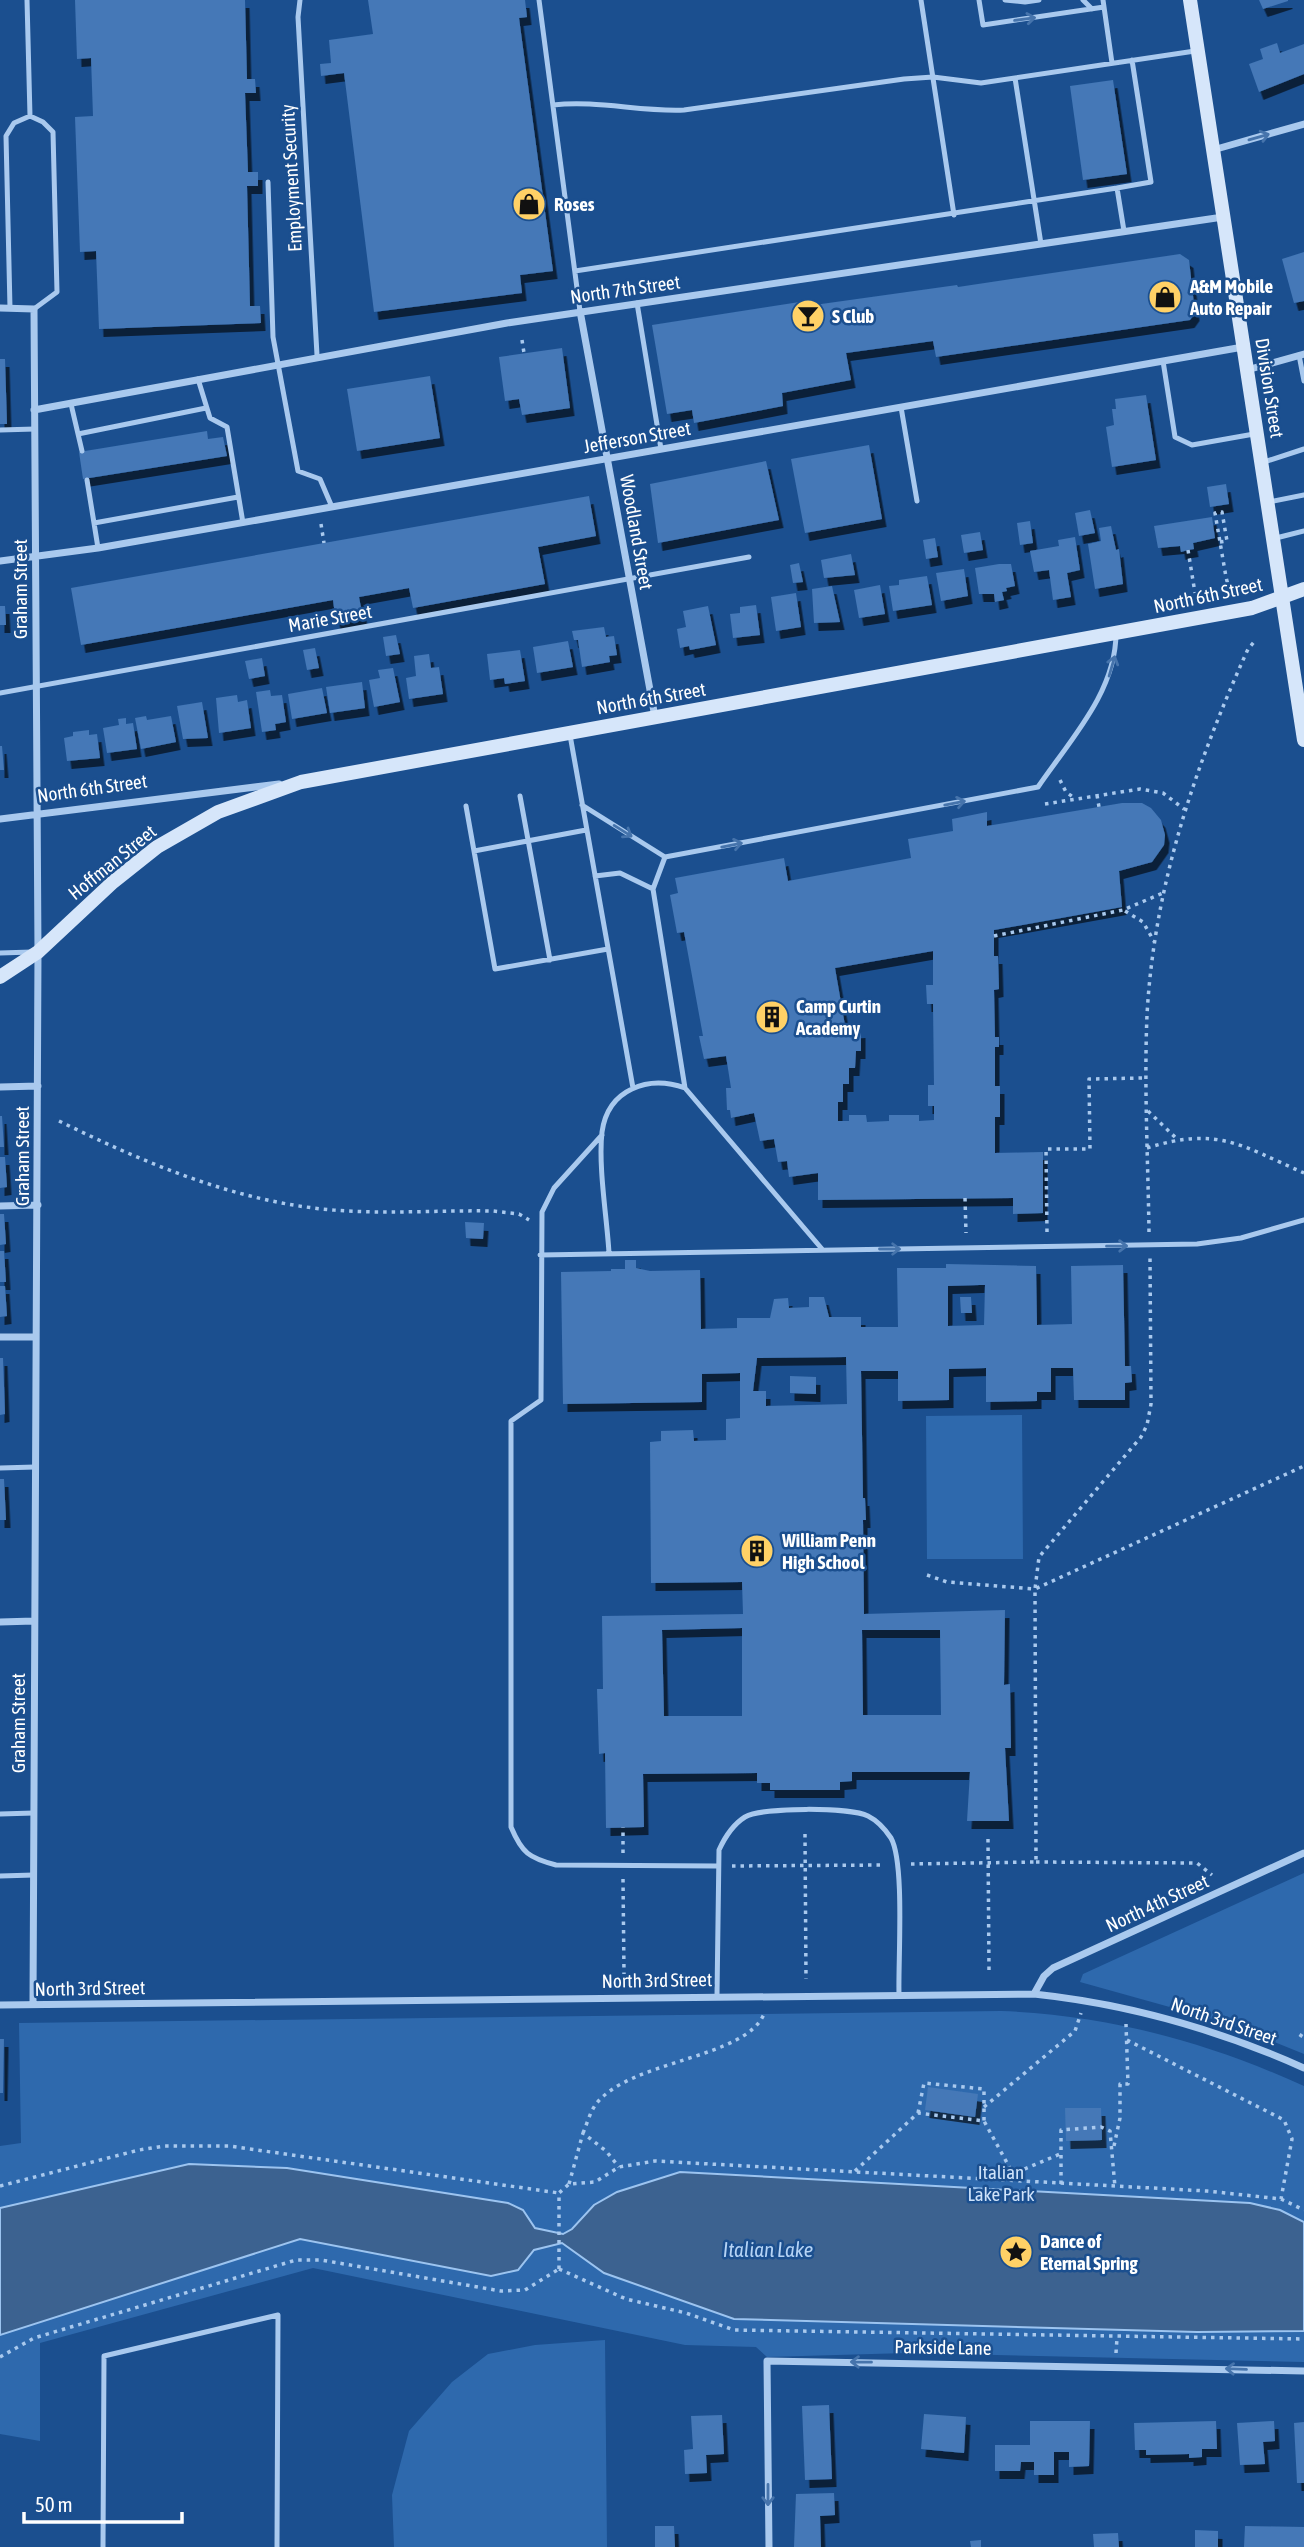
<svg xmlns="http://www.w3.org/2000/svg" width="1304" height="2547" viewBox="0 0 1304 2547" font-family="'Asap Condensed',sans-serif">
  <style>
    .green { fill: #2e69ad }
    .water { fill: #3c6290; stroke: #9cc4f0; stroke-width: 2 }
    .building { fill: #4478b7; fill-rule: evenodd; filter: url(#shadow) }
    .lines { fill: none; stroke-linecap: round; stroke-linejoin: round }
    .path { stroke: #a9c9ee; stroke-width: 3.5; stroke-dasharray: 3.5 5; stroke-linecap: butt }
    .lane { stroke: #a9c9ee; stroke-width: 5 }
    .street { stroke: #a9c9ee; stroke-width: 7 }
    .secondary { stroke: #d6e6fa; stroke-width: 14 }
    .oneway { stroke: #4674ac }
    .labels { text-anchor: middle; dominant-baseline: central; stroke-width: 5; stroke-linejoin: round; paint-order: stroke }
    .street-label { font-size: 19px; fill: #fff; stroke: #1b4f8f }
    .poi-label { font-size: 19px; font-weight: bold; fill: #fff; stroke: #1b4f8f; text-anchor: start }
    .park-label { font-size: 19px; fill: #cfe3fa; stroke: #1b4f8f }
    .water-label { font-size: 21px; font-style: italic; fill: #b5d3f5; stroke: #1b4f8f }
  </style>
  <defs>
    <filter id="shadow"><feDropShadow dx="4.5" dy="8" stdDeviation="0" flood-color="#0009"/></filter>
  </defs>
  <rect width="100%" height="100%" fill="#1b4f8f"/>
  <path class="green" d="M1022,1415L1023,1559H927L926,1416Z
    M1304,1873V2054L1227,2023L1080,1982L1083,1974Z
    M1001,2011C1108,2015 1207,2042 1304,2086V2362L907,2353L767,2357L756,2347L685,2345L313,2268L40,2343V2441L0,2434V2146L21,2143L19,2023Z
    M605,2340L607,2547H394L392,2495L409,2431L452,2382L488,2354L535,2345Z"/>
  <path class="water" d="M189,2164L287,2168L508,2203L523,2210L535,2228L563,2234L572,2229L594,2205L617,2192L680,2172L1250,2203L1280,2210L1304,2222V2331L1197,2332L734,2319L604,2273L562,2243L534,2250L518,2270L491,2276L300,2239L0,2335V2208Z"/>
  <path class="building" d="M75,0H245L247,79H255L256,93H245L248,172H258V186H247L250,306H260L261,323L99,329L96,251L80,252L75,117L93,116L91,58L77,59Z
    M368,0H525L527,17L519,18L553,271L520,275L522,293L374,312L344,73L321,76L320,64L331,63L329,40L373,34Z
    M1259,0H1288V1L1263,9Z
    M1277,43L1280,53L1304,44V74L1259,92L1249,64L1263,59L1260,49Z
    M1113,80L1127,174L1083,180L1070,86Z
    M1304,252V301L1294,303L1282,259Z
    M1180,254L1189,260L1195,313L1190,320L936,357L933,341L846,353L851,380L782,393L783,406L694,423L692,410L667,414L652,325L806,301L807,306L957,285L958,287Z
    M562,348L570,408L522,415L519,399L505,401L499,357Z
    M0,359H5L7,424H0Z
    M430,376L440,438L357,451L347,389Z
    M1146,395L1156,460L1112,467L1106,427L1114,425L1112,409H1116L1115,399Z
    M207,431L208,439L223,437L227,456L83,479L79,452Z
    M869,445L882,519L805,533L791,459Z
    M766,461L779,520L658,543L650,484Z
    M1226,484L1229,504L1210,507L1207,487Z
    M589,496L596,536L538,547L545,584L413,608L409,588L359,597L363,618L336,623L333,600L81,645L71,588Z
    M1090,510L1095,533L1079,536L1075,513Z
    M1212,517L1215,538L1193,543L1194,549L1188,550L1181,552L1180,546L1158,548L1154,526Z
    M1030,521L1033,543L1020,545L1017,523Z
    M1111,526L1116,550L1119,549L1123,584L1095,589L1088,544L1101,541L1099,528Z
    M980,532L983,550L964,553L961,535Z
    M1075,537L1080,570L1067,573L1071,597L1053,600L1049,570L1034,572L1030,551L1059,546L1058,540Z
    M935,538L938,557L926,559L923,540Z
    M851,554L855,575L824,578L821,560Z
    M799,563L803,582L793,583L790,565Z
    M999,564H1011L1015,586L1006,588L1007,591L1002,592L1004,600L995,602L994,594H979L975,568Z
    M964,569L968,596L941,601L936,573Z
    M927,576L932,605L893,611L889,586L899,585V580Z
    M880,585L885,614L859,618L854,590Z
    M832,586L840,622L814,623L812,589Z
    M796,593L801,627L776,631L771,597Z
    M756,605L760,635L733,638L730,614L740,613V607Z
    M0,606H5L6,625H0Z
    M708,606L716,645L690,650L689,646L680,648L677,629L686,627L683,611Z
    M604,627L606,637L614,636L617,655L609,656L610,662L582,667L578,640H574L572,631Z
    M396,635L400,654L386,656L383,637Z
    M568,641L573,667L537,673L533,647Z
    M315,648L319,668L307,670L303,650Z
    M520,650L525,681L505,684L504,678L490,680L487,654Z
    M429,654L431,668L439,667L443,694L409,699L406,678L416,676L414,656Z
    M262,658L265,676L249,679L245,661Z
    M393,668L400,702L374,707L369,680L380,678L378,670Z
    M362,682L365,708L330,713L326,687Z
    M322,688L327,713L292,719L288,694Z
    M270,690L271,696L282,695L286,722L275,724L276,730L262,732L256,692Z
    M237,695L238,702L247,700L251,728L219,733L216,698Z
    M202,702L208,738L183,739L177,706Z
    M146,716L147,720L171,716L176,742L141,749L135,718Z
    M126,718V724L133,723L137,749L107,753L103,728L119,725L118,719Z
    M89,730V735L97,734L100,758L67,761L64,738L73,736V732Z
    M0,746H2L4,770H0Z
    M1122,803H1142L1151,808L1161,820L1165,835L1164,845L1152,862L1119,871L1122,907L994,930V956H998L999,989L994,990L995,1037H999V1047H995V1086H1000V1117H995V1153L1043,1152V1213L1013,1214V1198L818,1200V1173L789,1177L787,1161L778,1162L774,1139L760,1141L754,1113L731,1118L730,1110H727L726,1088H731L726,1056L704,1059L699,1036H703L684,932L677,933L670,895L678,893L675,878L784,858L788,881L911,858L908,839L953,831L952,819L987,812V826ZM933,951V985H926L927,1004H933L934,1085H928V1106H934V1120L919,1121V1115H889V1121L867,1122L866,1115H849V1121H838V1102H843V1084H849V1068H855L856,1051H861V1030L846,1031L835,968Z
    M0,1116H2L4,1147H0Z
    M0,1157H5L7,1187L0,1188Z
    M0,1214H4L6,1244L0,1245Z
    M465,1222L484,1223L483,1239L466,1238Z
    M0,1251H4L6,1282H0Z
    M625,1260H636V1268L650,1271L700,1270L701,1329L737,1328V1318H770L774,1299L788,1298L789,1308L809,1307V1297H824L829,1317H861V1327H898L897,1268H946V1264L1036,1266L1037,1325L1072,1324L1071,1266L1123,1265L1125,1366H1131L1132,1382L1125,1383V1400H1074L1073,1368H1051V1392H1037V1401L986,1402V1368L949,1369V1400L898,1401V1371H861L863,1498H865L866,1520H863L864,1614L1005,1610L1004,1685L1010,1684L1011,1748H1005L1009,1821H967L970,1772H852V1781L840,1782V1790H770V1783H757V1773L643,1774L644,1827L606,1828L605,1753L599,1754L597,1689H603L602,1616L743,1614L742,1582L651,1583L650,1442L661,1441V1431L693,1430L694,1441L726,1440V1419L740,1418V1373L702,1374V1402L563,1404L561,1272L611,1271V1269H625ZM979,1285H985L984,1325L948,1326V1286ZM846,1357L847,1404L766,1406V1391H753L757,1358ZM742,1628V1716H664L662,1630ZM862,1630H940L941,1715H863Z
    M0,1286H5L7,1316L0,1317Z
    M960,1297H971L972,1313H961Z
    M0,1358H3L5,1414L0,1415Z
    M790,1376L816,1377V1394L790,1393Z
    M0,1479H4L6,1520H0Z
    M0,2039H4L3,2093H0Z
    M928,2087L978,2094L975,2117L925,2110Z
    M1065,2108H1101L1102,2140L1066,2141Z
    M829,2405L832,2479L805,2480L802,2406Z
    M924,2414L966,2417L964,2453L921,2449Z
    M722,2415L724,2454L706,2455L707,2473L685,2474L684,2450L693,2449L691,2416Z
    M1030,2421H1090L1089,2466L1069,2467V2452H1054V2475H1034V2462H1021L1020,2471H995V2445H1030Z
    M1216,2421L1217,2449H1202V2457L1189,2458V2454L1146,2455V2450H1135L1134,2423Z
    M1274,2421L1275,2441L1263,2442L1265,2464L1240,2465L1237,2423Z
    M1304,2422V2483H1297L1294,2423Z
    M834,2493L835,2515L820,2516L821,2547H794L796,2494Z
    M655,2526H674L675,2547H655Z
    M1245,2526L1304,2527V2547H1244Z
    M1195,2530L1218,2531V2547H1195Z
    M1118,2533L1119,2547H1094L1093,2534Z
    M981,2540V2547H971L970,2541Z"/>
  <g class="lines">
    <path class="path" d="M522,340L524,353
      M321,524L324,543
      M1220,542L1227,541L1222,512L1215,513L1226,577L1228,585
      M1188,550L1195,593
      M1060,780L1066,792L1073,797
      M1097,795L1099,807
      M1045,804L1140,789L1163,793L1184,809
      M1125,911L1143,922L1155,943
      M994,936L1123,910L1163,893
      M1148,1111L1177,1139
      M59,1121C143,1162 229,1199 322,1209C379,1215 437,1210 493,1211L519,1214L529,1220
      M1147,1148C1218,1126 1240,1145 1304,1173
      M965,1198L966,1233
      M1047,1232L1046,1149H1090L1089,1079L1145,1078
      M1149,1232C1148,1160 1144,1087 1147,1015C1154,886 1195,766 1248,649L1254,642
      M927,1575L947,1582L1035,1589L1039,1557L1141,1437L1147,1425L1151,1404L1150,1257
      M805,1834L806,1979
      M988,1839L989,1970
      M623,1853V1827
      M1036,1862L1197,1863L1212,1875
      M911,1864L1036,1862L1035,1589L1304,1466
      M732,1866L885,1865
      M623,1879L624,1974
      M1300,2037L1304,2031
      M1127,2040L1284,2120L1292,2139L1281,2199
      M984,2107L1075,2031L1081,2013
      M918,2113L924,2083L984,2089V2121
      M583,2133C587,2124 590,2112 596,2104C630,2060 745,2059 764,2014
      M1114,2146L1120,2118V2084H1128L1126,2024
      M855,2171L918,2113L984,2121L1017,2181
      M1001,2179L1060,2154
      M569,2184L583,2133L606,2151L619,2167
      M1061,2184V2130L1101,2127L1110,2131L1115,2187
      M0,2186L139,2150L165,2146H229L559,2193
      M559,2269V2193L569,2184L595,2182L619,2167L655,2161L1207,2191L1281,2199L1304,2210
      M559,2269L626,2299L686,2313L734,2330L1304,2339
      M1116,2353L1117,2338
      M0,2357L34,2338L296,2260H321L501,2291L525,2290L559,2269"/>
    <path class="lane" d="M27,0L30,116
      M300,0L298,17L317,355
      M539,0L580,311
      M921,0L954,215
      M979,0L983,25L1104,7
      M1005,0L1025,2L1039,0
      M1083,0L1092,9
      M1103,0L1112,63
      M1015,78L1041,244
      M553,105C598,100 640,112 684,110L904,79L933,77L981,83L1195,51
      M268,182L273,337L298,471L320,479L332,507
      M1124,231L1117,188L1151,182L1132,60
      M575,271L1117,188
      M637,303L661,449
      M10,308L6,136L14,123L30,116L43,122L53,132L57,292L34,309
      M1299,355L1304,381
      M1163,361L1175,437L1192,445L1254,434
      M198,379L210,418L227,427L243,523
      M71,404L82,451
      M901,407L917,501
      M0,430L35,429
      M78,434L206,408
      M1264,462L1304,449
      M87,480L94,523L238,497
      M1269,502L1304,495
      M94,523L98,548
      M1276,538L1304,531
      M0,693L749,557
      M570,735L633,1088
      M520,796L550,960
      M582,805L665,857L1038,787C1070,740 1116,692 1116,633
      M466,806L474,851
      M586,830L474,851L495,969L608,949
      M665,857L653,889L685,1088L822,1249
      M595,876L620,873L653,889
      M0,953L32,952
      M602,1135L554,1188L542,1212L541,1400L511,1421V1827C522,1853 529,1858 556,1865L716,1866
      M609,1253C607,1218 598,1166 602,1132C608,1089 648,1075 685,1088
      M540,1255L1197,1244L1241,1238L1304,1220
      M0,1468L35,1467
      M0,1814L34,1813
      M0,1876L34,1875
      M717,1995L719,1850C725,1837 732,1825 745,1817C763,1807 849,1807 868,1816C878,1821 885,1829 891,1838C905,1863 898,1961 899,1994
      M103,2547L104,2356L278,2315L277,2547"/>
    <path class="street" d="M1213,150L1304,124
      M0,308L34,309L38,952L33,2004
      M580,311L655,717
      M1247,370L1304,354
      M34,410L507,323L1223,217
      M0,561L98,548L1243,347
      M0,819L279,784
      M0,1087L38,1086
      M0,1206L38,1205
      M0,1337H35
      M0,1622L34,1621
      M1034,1994L1044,1976L1053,1968L1304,1853
      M0,2005L1034,1994C1128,2004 1217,2029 1304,2068
      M769,2547L767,2361L1304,2371"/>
    <path class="secondary" d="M1190,0L1304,740
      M0,977L38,952L113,882L157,847L218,812L301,782L1252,608L1304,589"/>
  </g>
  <defs><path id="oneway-shaft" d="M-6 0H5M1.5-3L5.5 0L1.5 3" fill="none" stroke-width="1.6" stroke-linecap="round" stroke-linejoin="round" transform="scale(1.75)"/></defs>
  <g class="oneway">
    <use href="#oneway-shaft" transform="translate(1025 19) rotate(-8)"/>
    <use href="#oneway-shaft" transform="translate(1259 137) rotate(-16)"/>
    <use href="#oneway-shaft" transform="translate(1112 666) rotate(-74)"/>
    <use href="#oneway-shaft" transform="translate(955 803) rotate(-11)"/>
    <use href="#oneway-shaft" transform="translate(623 831) rotate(32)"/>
    <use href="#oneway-shaft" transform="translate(732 845) rotate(-11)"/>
    <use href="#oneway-shaft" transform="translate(1117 1246) rotate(-1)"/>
    <use href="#oneway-shaft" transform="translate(890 1249)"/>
    <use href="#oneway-shaft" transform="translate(861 2362) rotate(-179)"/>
    <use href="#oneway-shaft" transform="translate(1236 2369) rotate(-178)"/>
    <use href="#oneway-shaft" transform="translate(768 2495) rotate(90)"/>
  </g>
  <defs>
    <symbol id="shop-disc" viewBox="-11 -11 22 22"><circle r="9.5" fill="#ffd166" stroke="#1b4f8f"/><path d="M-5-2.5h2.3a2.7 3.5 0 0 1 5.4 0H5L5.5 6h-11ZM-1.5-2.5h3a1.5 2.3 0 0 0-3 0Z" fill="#111"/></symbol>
    <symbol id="bar-disc" viewBox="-11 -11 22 22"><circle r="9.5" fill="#ffd166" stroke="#1b4f8f"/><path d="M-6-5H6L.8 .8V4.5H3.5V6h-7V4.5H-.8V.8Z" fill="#111"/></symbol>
    <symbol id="building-disc" viewBox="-11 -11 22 22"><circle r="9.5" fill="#ffd166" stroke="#1b4f8f"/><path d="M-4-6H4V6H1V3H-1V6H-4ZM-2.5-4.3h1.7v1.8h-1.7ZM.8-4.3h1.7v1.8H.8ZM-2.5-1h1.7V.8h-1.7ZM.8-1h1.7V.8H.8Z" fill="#111"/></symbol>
    <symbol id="sight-disc" viewBox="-11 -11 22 22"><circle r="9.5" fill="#ffd166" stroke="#1b4f8f"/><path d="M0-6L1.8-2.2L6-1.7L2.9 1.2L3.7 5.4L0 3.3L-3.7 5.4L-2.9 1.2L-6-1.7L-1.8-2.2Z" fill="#111"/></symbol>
  </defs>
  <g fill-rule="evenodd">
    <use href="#shop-disc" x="510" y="185" width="38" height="38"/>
    <use href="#shop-disc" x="1146" y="278" width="38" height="38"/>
    <use href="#bar-disc" x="789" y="297" width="38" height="38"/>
    <use href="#building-disc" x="753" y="998" width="38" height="38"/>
    <use href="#building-disc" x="738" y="1532" width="38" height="38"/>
    <use href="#sight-disc" x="997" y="2233" width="38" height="38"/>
  </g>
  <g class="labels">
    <g class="street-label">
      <text transform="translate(291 178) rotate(-93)">Employment Security</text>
      <text transform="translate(625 289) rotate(-8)">North 7th Street</text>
      <text transform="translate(1270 388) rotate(81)">Division Street</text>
      <text transform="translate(637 437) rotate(-10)">Jefferson Street</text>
      <text transform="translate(637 532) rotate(80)">Woodland Street</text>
      <text transform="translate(20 589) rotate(-90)">Graham Street</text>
      <text transform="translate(1208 595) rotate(-12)">North 6th Street</text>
      <text transform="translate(330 618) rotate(-10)">Marie Street</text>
      <text transform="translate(651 698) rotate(-10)">North 6th Street</text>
      <text transform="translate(92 788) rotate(-8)">North 6th Street</text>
      <text transform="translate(112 862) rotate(-39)">Hoffman Street</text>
      <text transform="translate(22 1156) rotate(-90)">Graham Street</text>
      <text transform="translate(18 1723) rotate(-90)">Graham Street</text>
      <text transform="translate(1157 1903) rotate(-25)">North 4th Street</text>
      <text transform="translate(657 1980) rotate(-1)">North 3rd Street</text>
      <text transform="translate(90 1988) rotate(-1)">North 3rd Street</text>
      <text transform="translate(1224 2021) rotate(19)">North 3rd Street</text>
      <text transform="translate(943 2347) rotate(1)">Parkside Lane</text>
    </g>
    <g class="poi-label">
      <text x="554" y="204">Roses</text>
      <text x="1190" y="286">A&amp;M Mobile<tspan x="1190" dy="22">Auto Repair</tspan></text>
      <text x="832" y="316">S Club</text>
      <text x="796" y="1006">Camp Curtin<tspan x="796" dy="22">Academy</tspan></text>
      <text x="782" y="1540">William Penn<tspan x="782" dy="22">High School</tspan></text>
      <text x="1040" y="2241">Dance of<tspan x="1040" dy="22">Eternal Spring</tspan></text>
    </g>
    <g class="park-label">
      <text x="1001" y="2172">Italian<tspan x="1001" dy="22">Lake Park</tspan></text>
    </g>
    <g class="water-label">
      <text x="768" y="2249">Italian Lake</text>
    </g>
  </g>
  <path d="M24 2512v10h158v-10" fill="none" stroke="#ffffff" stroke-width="3.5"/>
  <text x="35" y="2512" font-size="21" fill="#ffffff" stroke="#1b4f8f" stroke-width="5" paint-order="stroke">50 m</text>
</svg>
